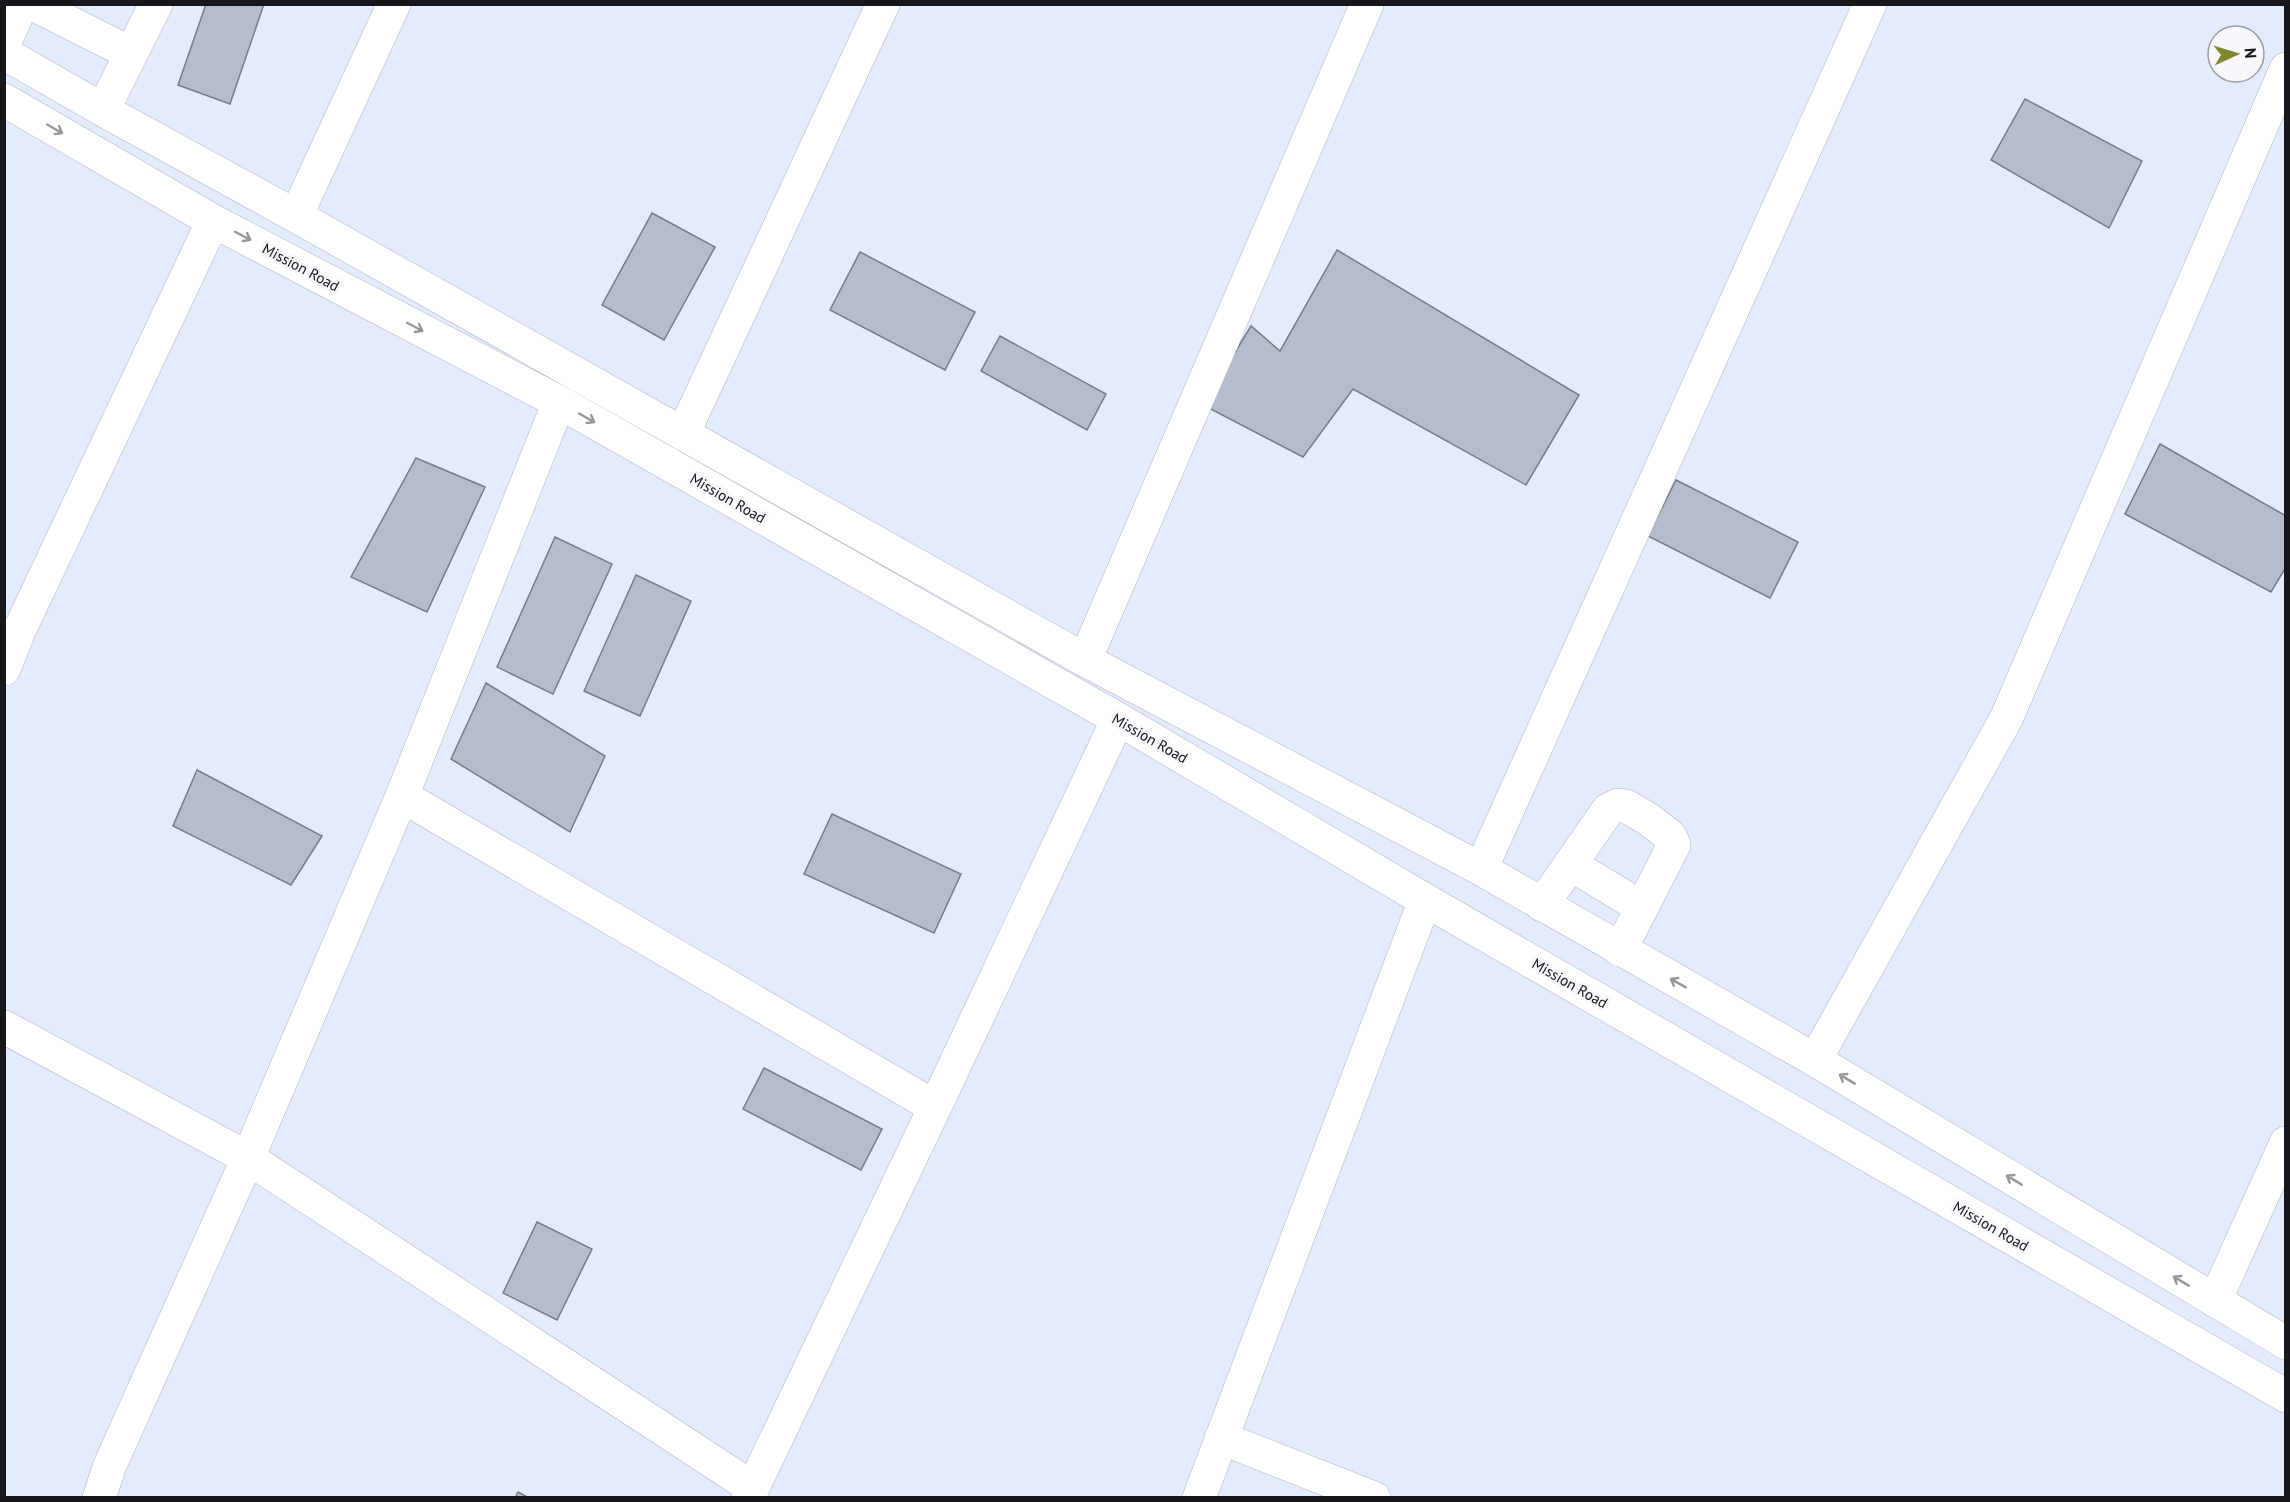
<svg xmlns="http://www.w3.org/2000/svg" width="2290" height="1502" viewBox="0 0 2290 1502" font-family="'PT Sans',sans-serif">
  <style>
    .building { fill: #b5bccd; stroke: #757c8b; stroke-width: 1.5 }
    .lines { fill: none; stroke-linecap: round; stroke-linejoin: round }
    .minor-casing { stroke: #afb6c6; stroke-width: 34 }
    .minor { stroke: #fff; stroke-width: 33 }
    .oneway { stroke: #969799 }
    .labels { text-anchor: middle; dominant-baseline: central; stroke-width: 6; stroke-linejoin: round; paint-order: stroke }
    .street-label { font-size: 15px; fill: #15171d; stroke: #f6f8fc }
  </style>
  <rect width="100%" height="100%" fill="#e3ebfc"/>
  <path class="building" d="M206,4H264L230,104L178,85Z
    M2025,99L2142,161L2109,228L1991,160Z
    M652,213L715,247L664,340L602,305Z
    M1337,250L1579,395L1526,485L1353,389L1303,457L1203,405L1251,326L1280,351Z
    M860,252L975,312L945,370L830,310Z
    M1000,336L1106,394L1087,430L981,371Z
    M2160,444L2286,516V567L2271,592L2125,514Z
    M416,458L485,487L427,612L351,577Z
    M1676,480L1798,542L1770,598L1648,536Z
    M555,537L612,564L553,694L497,667Z
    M636,575L691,601L640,716L584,691Z
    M486,683L605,756L570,832L451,759Z
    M197,770L322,836L291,885L173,826Z
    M832,814L961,874L934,933L804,874Z
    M764,1068L882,1129L861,1170L743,1109Z
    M537,1222L592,1249L557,1320L503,1293Z
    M518,1492L529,1498H515Z"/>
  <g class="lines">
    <defs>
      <path id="minor" d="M33,4L130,53
        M4,44L22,4
        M4,53L103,110L296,216L1085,660L1481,869L1815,1060L2286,1343
        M4,100L213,221L559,402L1118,719L1425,900L2286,1396
        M103,110L156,4
        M296,216L394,4
        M683,434L883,4
        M1085,660L1367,4
        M4,669L19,631L213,221
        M402,796L935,1107
        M1570,864L1641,907
        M1481,869L1870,4
        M1542,905L1608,810L1618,805L1626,806L1648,819L1670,836L1674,845L1620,950
        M4,1027L248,1158L753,1488
        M1815,1060L2006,719L2286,69
        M2215,1301L2286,1143
        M1221,1438L1374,1498
        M99,1498L110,1465L248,1158L402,796L559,402
        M748,1498L935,1107L1118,719
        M1199,1498L1425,900"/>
    </defs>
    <use href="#minor" class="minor-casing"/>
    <use href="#minor" class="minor"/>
  </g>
  <defs><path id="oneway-shaft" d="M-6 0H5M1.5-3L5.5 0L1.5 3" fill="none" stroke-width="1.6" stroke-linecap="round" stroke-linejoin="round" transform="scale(1.5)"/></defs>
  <g class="oneway">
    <use href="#oneway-shaft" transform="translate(55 129) rotate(30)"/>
    <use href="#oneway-shaft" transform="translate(243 236) rotate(28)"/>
    <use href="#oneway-shaft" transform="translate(415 327) rotate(28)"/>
    <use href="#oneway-shaft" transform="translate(587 418) rotate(30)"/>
    <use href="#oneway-shaft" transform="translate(1678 983) rotate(-151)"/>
    <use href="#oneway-shaft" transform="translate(1847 1079) rotate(-149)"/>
    <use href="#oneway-shaft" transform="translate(2014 1180) rotate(-149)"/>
    <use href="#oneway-shaft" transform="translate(2181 1281) rotate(-149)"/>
  </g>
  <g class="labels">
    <g class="street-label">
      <text transform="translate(301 267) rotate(28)">Mission Road</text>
      <text transform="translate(728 498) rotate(30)">Mission Road</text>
      <text transform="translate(1150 738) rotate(30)">Mission Road</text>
      <text transform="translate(1570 983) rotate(30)">Mission Road</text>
      <text transform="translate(1991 1226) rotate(30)">Mission Road</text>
    </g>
  </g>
  <rect width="2290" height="1502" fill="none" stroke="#15171d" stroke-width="12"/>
  <g transform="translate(2236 54) rotate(86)"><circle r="28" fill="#f6f8fc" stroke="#9c9ea3" stroke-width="1.5"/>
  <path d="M0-4.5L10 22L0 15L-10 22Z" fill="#828631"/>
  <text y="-9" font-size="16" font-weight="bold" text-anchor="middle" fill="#15171d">N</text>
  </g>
</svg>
